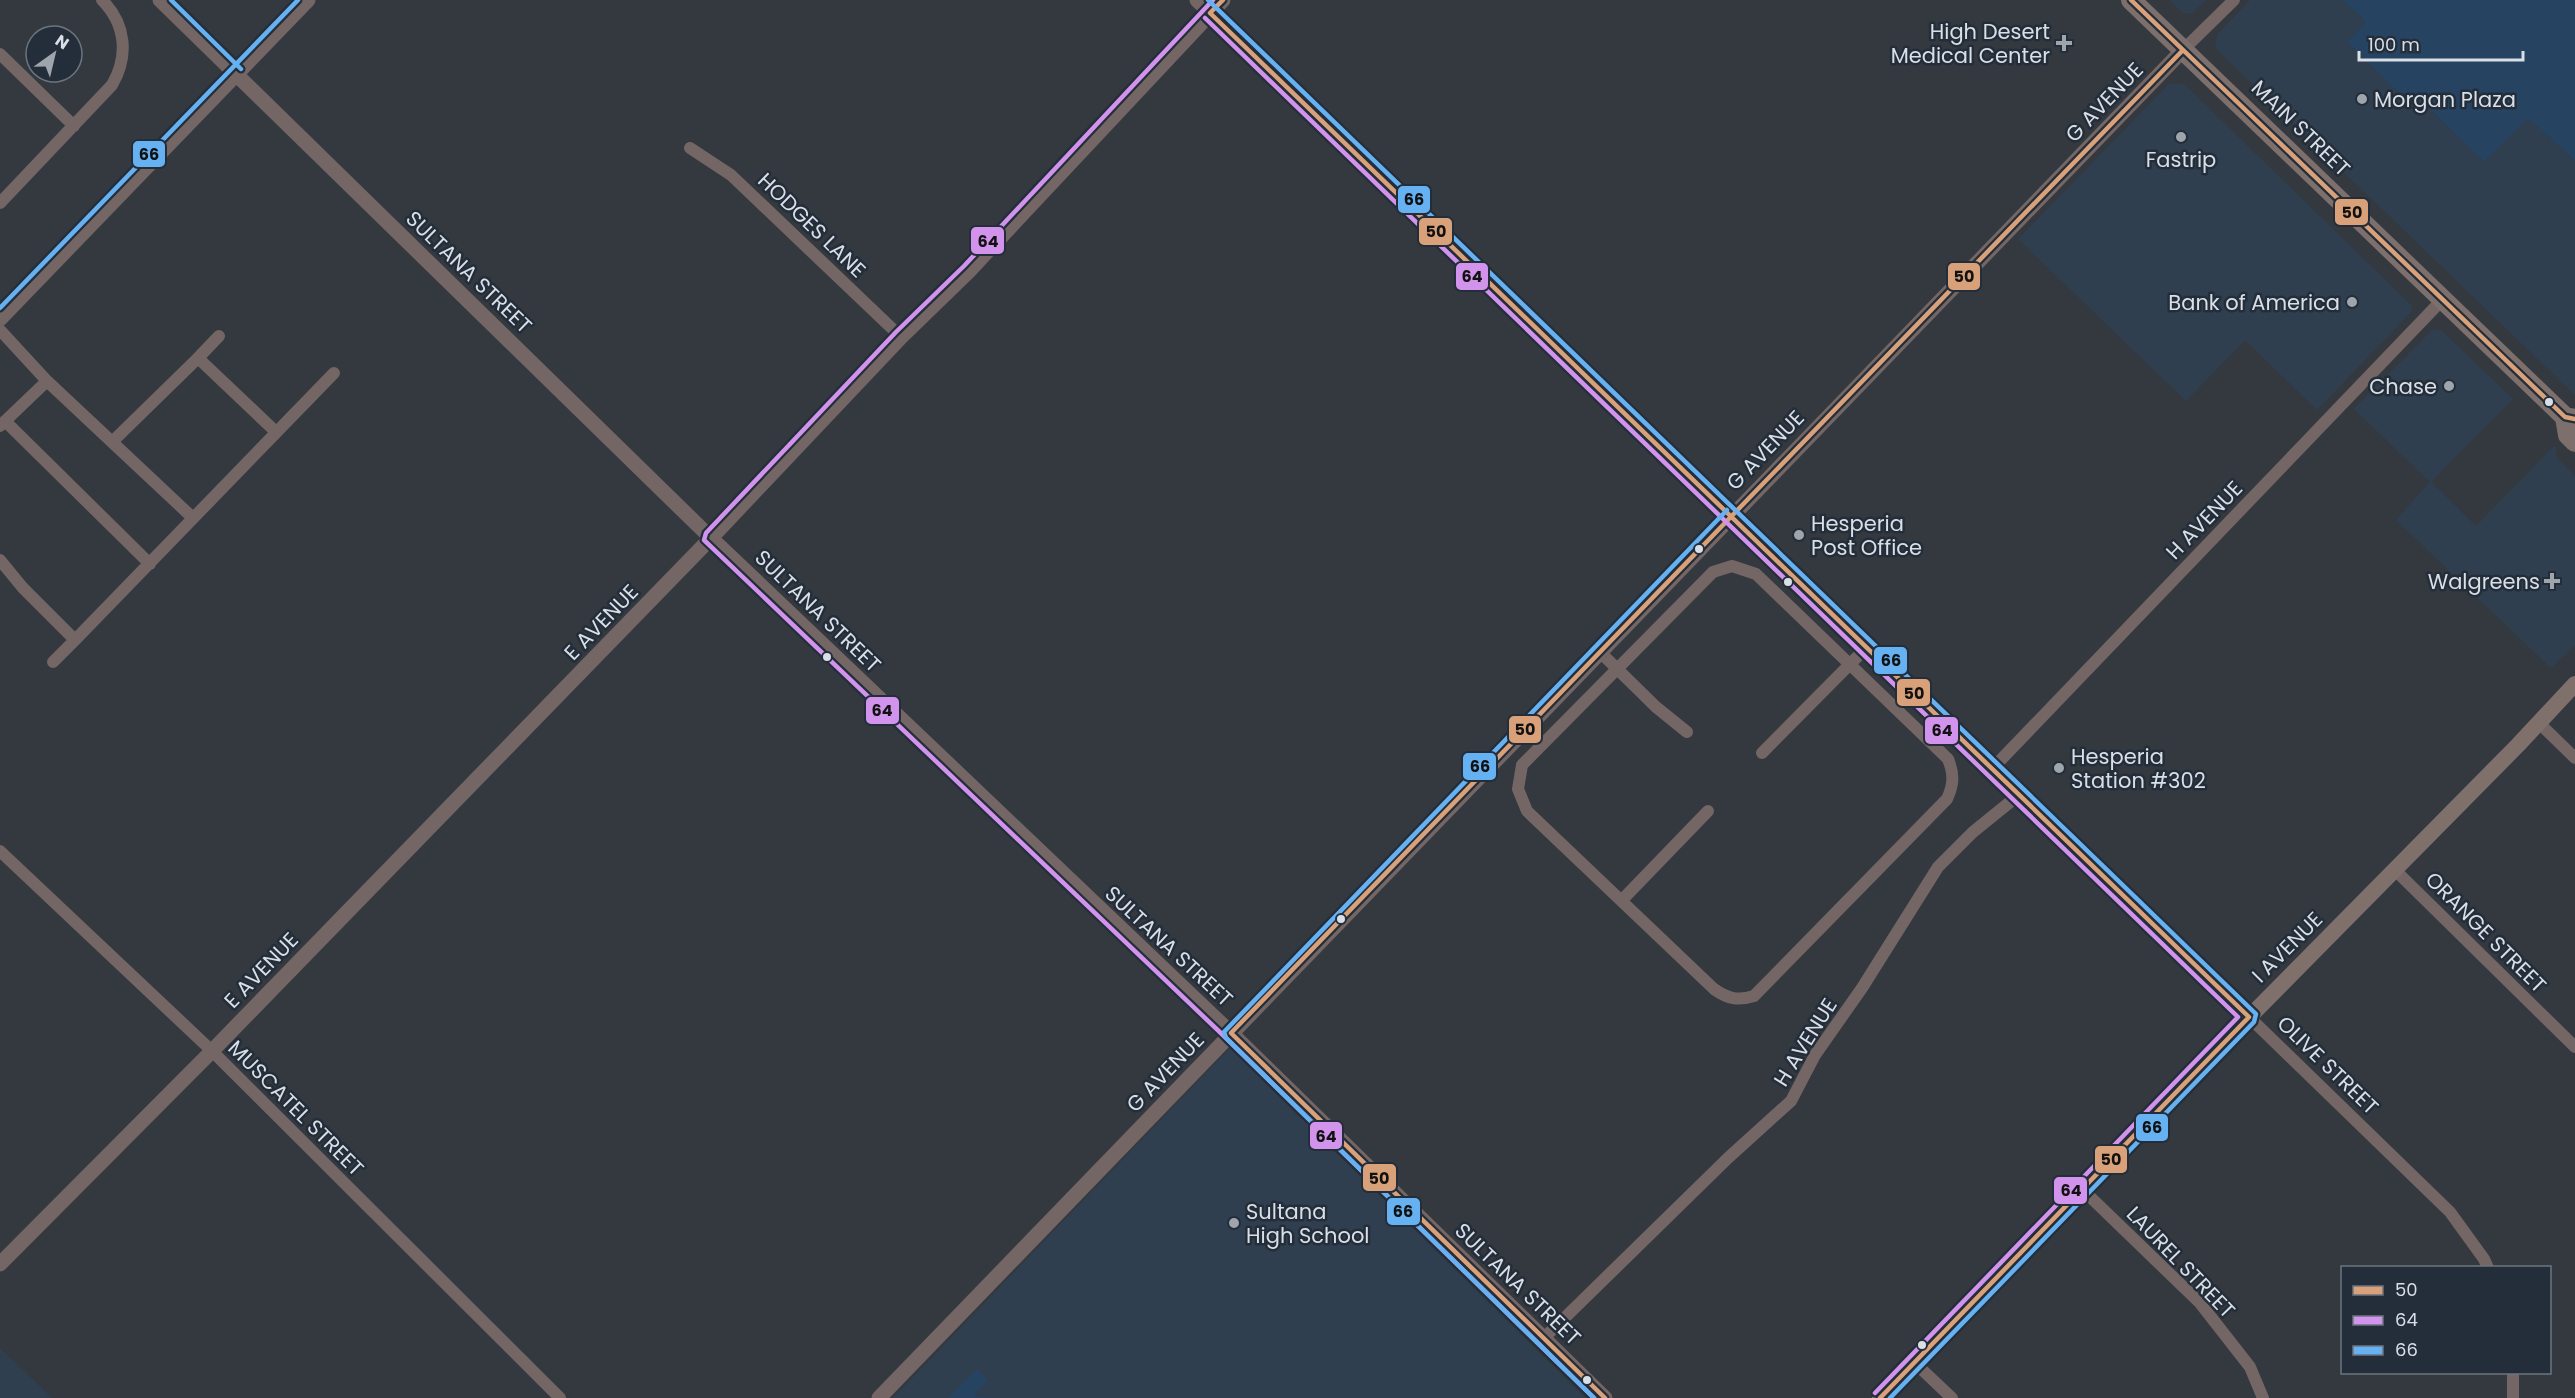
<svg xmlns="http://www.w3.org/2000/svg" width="2575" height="1398" viewBox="0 0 2575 1398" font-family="Poppins,sans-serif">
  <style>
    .built { fill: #303f4f }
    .green { fill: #264361 }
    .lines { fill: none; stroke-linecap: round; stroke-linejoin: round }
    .minor { stroke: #736664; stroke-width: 12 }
    .tertiary { stroke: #736664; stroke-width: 15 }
    .secondary { stroke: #80706c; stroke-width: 16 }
    .primary { stroke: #7d6f6c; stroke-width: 20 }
    .bus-1-casing { stroke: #242e3a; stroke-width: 9 }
    .bus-2-casing { stroke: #242e3a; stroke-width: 9 }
    .bus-3-casing { stroke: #242e3a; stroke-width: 9 }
    .bus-1 { stroke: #d9a179; stroke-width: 4.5 }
    .bus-2 { stroke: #d193ec; stroke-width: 4.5 }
    .bus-3 { stroke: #66b1f2; stroke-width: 4.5 }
    .poi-dot { fill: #9fa5ac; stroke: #242e3a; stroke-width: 2 }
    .bus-dot { fill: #d9dfe7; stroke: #242e3a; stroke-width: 2 }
    .labels { text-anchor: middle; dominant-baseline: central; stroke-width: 5; stroke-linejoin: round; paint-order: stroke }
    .poi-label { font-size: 21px; fill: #d9dfe7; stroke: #242e3a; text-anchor: end }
    .street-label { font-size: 21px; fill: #d9dfe7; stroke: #242e3a }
    .line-badge { stroke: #242e3a; stroke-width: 2 }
    .pale-badge-label { font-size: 16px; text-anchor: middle; font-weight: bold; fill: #111 }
  </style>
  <rect width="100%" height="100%" fill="#33393f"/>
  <path class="built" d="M2170,0H2206L2192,13H2183Z
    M2250,0H2343L2366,22L2347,42L2404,98L2412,92L2484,162L2528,118L2575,161V395L2215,48L2217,35Z
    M2170,83L2184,84L2412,306V311L2317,410L2245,340L2186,401L2018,239Z
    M2432,330H2441L2513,399L2431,482L2476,526L2555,445L2557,458L2575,476V645L2551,668L2396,520L2430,482L2354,409Z
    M1230,1048L1585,1398H893Z
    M0,1348L52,1398H0Z"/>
  <path class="green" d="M2343,0H2575V161L2528,118L2484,162L2412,92L2405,99L2347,42L2366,22Z
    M977,1369L988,1380L973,1396L993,1398H948Z"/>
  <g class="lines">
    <path class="minor" d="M2183,50L2234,0
      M0,54L74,126
      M690,148L731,175L901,337
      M0,203L112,85C129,56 126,24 102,0
      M0,330L47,381L112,442
      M219,336L198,358L276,432
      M5,421L150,564
      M0,426L47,381
      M193,518L112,442L198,358
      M0,560L23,588L75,640L53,662
      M1732,566L1756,574L1948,759C1954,774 1954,784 1947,799L1754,996C1738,1001 1728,999 1714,989L1527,811L1518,789L1522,765L1713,572Z
      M75,640L334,373
      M1600,652L1656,707L1687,732
      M2539,723L2575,758
      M1762,753L1867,647
      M1993,768L2443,299
      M0,851L212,1051L560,1398
      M2395,870L2575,1047
      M1622,900L1708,811
      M2249,1017L2450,1212L2484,1259L2488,1268
      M2082,1189L2200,1303L2250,1367L2263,1398
      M1544,1338L1728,1158L1791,1101L1815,1055L1862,988L1938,867L1973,832L2020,794
      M1914,1362L1952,1398
      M2513,1372V1398"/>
    <path class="tertiary" d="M160,0L711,538L1231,1033L1605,1398
      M1197,0L2249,1017
      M0,319L308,0
      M0,1264L212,1051L711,538L901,337L969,271L1223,0
      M879,1398L2183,50"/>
    <path class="secondary" d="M1880,1398L2194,1073L2518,745L2575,684"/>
    <path class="primary" d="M2131,0L2565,417L2575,419
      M2565,417L2568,435L2575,442"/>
    <defs>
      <path id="bus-1" d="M1223,0L1210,13L2249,1017L1880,1398
        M2131,0L2565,417L2575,419
        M1605,1398L1231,1033L2183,50"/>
      <path id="bus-2" d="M1213,0L964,266L896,332L706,533L704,540L1226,1038L1594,1398
        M1205,18L2238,1017L1875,1393"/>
      <path id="bus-3" d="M171,0L241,69
        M1208,0L2256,1014L2254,1022L1890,1398
        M0,308L298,0
        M1594,1398L1226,1038L1224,1032L1727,510"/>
    </defs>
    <use href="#bus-1" class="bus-1-casing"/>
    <use href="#bus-2" class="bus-2-casing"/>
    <use href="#bus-3" class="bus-3-casing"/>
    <use href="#bus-1" class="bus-1"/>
    <use href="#bus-2" class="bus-2"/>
    <use href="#bus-3" class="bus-3"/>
  </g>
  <g class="poi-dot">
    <path d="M2061 34h6v6h6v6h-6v6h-6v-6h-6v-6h6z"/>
    <circle cx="2362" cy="99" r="6"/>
    <circle cx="2181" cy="137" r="6"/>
    <circle cx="2352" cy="302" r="6"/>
    <circle cx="2449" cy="386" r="6"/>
    <circle cx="1799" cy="535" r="6"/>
    <path d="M2549 572h6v6h6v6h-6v6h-6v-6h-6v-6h6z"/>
    <circle cx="2059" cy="768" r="6"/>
    <circle cx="1234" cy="1223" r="6"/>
  </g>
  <g class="bus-dot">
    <circle cx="2549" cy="402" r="5"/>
    <circle cx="1699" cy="549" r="5"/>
    <circle cx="1788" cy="582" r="5"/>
    <circle cx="827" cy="657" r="5"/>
    <circle cx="1341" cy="919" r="5"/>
    <circle cx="1922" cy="1345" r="5"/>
    <circle cx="1587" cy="1380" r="5"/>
  </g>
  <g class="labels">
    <g class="poi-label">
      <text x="2050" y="31">High Desert<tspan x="2050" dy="24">Medical Center</tspan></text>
      <text x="2374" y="99" text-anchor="start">Morgan Plaza</text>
      <text x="2181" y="159" text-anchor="middle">Fastrip</text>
      <text x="2340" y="302">Bank of America</text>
      <text x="2437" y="386">Chase</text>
      <text x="1811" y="523" text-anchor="start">Hesperia<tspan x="1811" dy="24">Post Office</tspan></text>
      <text x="2540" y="581">Walgreens</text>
      <text x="2071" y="756" text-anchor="start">Hesperia<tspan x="2071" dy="24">Station #302</tspan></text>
      <text x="1246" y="1211" text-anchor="start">Sultana<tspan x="1246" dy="24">High School</tspan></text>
    </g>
    <g class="street-label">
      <text transform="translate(2104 102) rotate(-46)">G AVENUE</text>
      <text transform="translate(2301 128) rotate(44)">MAIN STREET</text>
      <text transform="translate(812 225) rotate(44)">HODGES LANE</text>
      <text transform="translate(469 272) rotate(44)">SULTANA STREET</text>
      <text transform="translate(1765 450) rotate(-46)">G AVENUE</text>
      <text transform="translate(2204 520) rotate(-46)">H AVENUE</text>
      <text transform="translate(818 611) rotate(44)">SULTANA STREET</text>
      <text transform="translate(601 622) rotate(-46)">E AVENUE</text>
      <text transform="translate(2486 932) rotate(45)">ORANGE STREET</text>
      <text transform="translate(1169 946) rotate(43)">SULTANA STREET</text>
      <text transform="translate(2287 947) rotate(-45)">I AVENUE</text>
      <text transform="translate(261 970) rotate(-46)">E AVENUE</text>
      <text transform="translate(1805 1042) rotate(-58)">H AVENUE</text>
      <text transform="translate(2328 1065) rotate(44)">OLIVE STREET</text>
      <text transform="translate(1165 1072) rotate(-46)">G AVENUE</text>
      <text transform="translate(296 1108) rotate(45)">MUSCATEL STREET</text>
      <text transform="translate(2181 1262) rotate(46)">LAUREL STREET</text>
      <text transform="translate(1518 1284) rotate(44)">SULTANA STREET</text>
    </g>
  </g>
  <g class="line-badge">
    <rect x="132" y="140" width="34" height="28" rx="6" fill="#66b1f2"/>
    <rect x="1397" y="185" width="34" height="29" rx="6" fill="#66b1f2"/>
    <rect x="2334" y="198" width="35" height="28" rx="6" fill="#d9a179"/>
    <rect x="1418" y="217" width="35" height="29" rx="6" fill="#d9a179"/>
    <rect x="970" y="226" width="35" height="29" rx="6" fill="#d193ec"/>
    <rect x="1455" y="262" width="34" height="29" rx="6" fill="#d193ec"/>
    <rect x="1947" y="262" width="34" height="29" rx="6" fill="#d9a179"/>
    <rect x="1873" y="646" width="35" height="29" rx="6" fill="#66b1f2"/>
    <rect x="1896" y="678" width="35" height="29" rx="6" fill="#d9a179"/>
    <rect x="865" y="696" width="35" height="29" rx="6" fill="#d193ec"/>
    <rect x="1508" y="715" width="34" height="29" rx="6" fill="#d9a179"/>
    <rect x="1924" y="716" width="35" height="29" rx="6" fill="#d193ec"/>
    <rect x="1462" y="752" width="35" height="29" rx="6" fill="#66b1f2"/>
    <rect x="2135" y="1113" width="34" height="29" rx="6" fill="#66b1f2"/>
    <rect x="1309" y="1121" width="34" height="29" rx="6" fill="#d193ec"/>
    <rect x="2094" y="1145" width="34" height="29" rx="6" fill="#d9a179"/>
    <rect x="1362" y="1163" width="35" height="29" rx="6" fill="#d9a179"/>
    <rect x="2053" y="1176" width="35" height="29" rx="6" fill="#d193ec"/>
    <rect x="1386" y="1197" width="35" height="29" rx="6" fill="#66b1f2"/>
  </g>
  <g class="pale-badge-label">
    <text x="149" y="160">66</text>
    <text x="1414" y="205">66</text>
    <text x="2352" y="218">50</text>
    <text x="1436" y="237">50</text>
    <text x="988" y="247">64</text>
    <text x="1472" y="282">64</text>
    <text x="1964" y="282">50</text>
    <text x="1891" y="666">66</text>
    <text x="1914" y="699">50</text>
    <text x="882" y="716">64</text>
    <text x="1525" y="735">50</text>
    <text x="1942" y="736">64</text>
    <text x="1480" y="772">66</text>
    <text x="2152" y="1133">66</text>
    <text x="1326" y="1142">64</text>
    <text x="2111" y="1165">50</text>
    <text x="1379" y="1184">50</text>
    <text x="2071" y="1196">64</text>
    <text x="1403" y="1217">66</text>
  </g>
  <rect x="2341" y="1266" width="210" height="108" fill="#242e3a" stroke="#6c757f" stroke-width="1.5"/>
  <rect x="2353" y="1286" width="30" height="9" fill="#d9a179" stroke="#6c757f" stroke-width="1.5"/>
  <text x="2395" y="1296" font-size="18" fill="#d9dfe7">50</text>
  <rect x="2353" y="1316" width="30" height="9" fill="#d193ec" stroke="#6c757f" stroke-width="1.5"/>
  <text x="2395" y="1326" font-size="18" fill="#d9dfe7">64</text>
  <rect x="2353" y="1346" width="30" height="9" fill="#66b1f2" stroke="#6c757f" stroke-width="1.5"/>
  <text x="2395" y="1356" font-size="18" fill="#d9dfe7">66</text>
  <g transform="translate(54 54) rotate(34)"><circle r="28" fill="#242e3a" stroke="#6c757f" stroke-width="1.5"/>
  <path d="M0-4.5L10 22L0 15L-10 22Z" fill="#9fa5ac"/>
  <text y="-9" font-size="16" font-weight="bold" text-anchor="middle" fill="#d9dfe7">N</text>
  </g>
  <path d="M2359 51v9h164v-9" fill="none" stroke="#d9dfe7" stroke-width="3"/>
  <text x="2368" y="51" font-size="18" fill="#d9dfe7" stroke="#242e3a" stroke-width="4.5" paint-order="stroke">100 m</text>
</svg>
